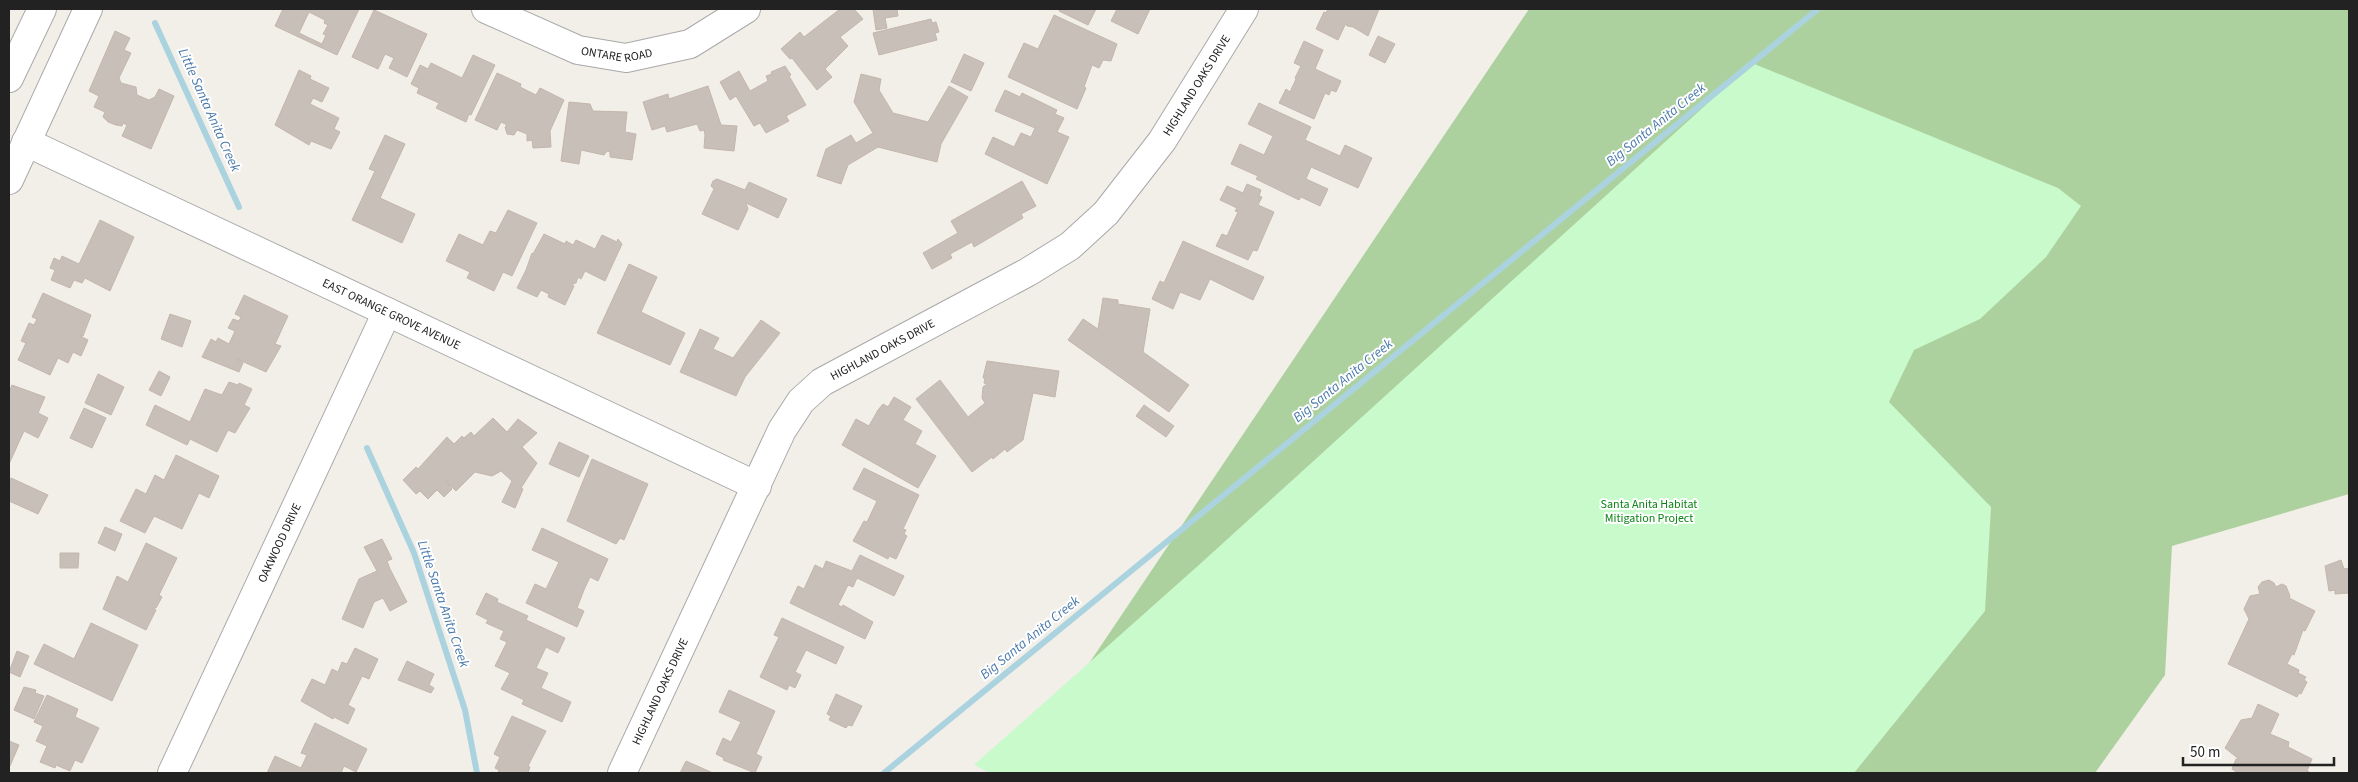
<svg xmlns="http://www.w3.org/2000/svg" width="2358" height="782" viewBox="0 0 2358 782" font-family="'Source Sans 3',sans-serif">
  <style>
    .forest { fill: #add19e }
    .park { fill: #c8facc }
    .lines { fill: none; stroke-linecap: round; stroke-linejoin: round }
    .stream { stroke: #aad3df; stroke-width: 6 }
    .building { fill: #c7bfb8; stroke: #c4b6ab; fill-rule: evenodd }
    .minor-casing { stroke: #a9a9a9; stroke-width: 30 }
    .minor { stroke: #fff; stroke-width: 28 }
    .labels { text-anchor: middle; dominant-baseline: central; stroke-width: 4; stroke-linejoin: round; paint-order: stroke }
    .street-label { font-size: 12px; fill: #222; stroke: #fff }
    .park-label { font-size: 12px; fill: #0c8416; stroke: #fff }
    .water-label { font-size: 14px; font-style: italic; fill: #4a7aab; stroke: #fff }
  </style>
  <rect width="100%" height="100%" fill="#f2efe9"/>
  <path class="forest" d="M1529,9H2349V494L2172,546L2165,675L2095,773H1020L1016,772Z"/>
  <path class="park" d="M1752,63L2058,188L2081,206L2046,257L1980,319L1914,350L1889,402L1991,507L1985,611L1854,773H990L974,765L1200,564Z"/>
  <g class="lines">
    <path class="stream" d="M155,23L239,207
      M367,448L414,553L465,710L477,773
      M884,773L1818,9"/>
  </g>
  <path class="building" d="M283,9H359L337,55L275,26ZM309,12L325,20L324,23L328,25L323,34L326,35L322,44L299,33Z
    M840,9H854L863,19L840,37L848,46L825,69L832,77L817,90L792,58L790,59L781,49L800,32L804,37Z
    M873,9H897L898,16L885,18L887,28L876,30Z
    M1060,9H1096L1088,25L1059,11Z
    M1117,9H1150L1138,34L1111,21Z
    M1328,9H1379L1368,36L1353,27L1347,26L1346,23L1338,40L1316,29L1324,12L1326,13Z
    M374,10L427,34L407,77L389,68L394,58L385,54L378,69L352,57Z
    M1054,15L1117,44L1111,61L1103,60L1099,68L1092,65L1084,87L1086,88L1077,109L1008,77L1024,43L1038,49Z
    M931,19L932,23L936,22L939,32L935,33L937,40L879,55L873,33Z
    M115,31L130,38L124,50L131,53L119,78L121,83L136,87L137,95L149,100L155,97L159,89L174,96L151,149L122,136L127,125L123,123L122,126L116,125L108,122L103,117L105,112L94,107L99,96L89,91Z
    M1378,36L1395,44L1385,63L1369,55Z
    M1304,41L1323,50L1315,69L1341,81L1336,92L1331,90L1329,95L1325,93L1314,119L1279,103L1286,89L1290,92L1296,79L1295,78L1301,66L1294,63Z
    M964,54L984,63L971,91L951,82Z
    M473,55L495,65L471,115L469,114L466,122L436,108L439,103L417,93L419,88L411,84L420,65L428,69L431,63L462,78Z
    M785,66L791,75L789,76L806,105L786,116L789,121L766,133L760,123L754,126L736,96L730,100L720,82L739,71L750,91L768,81L766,76L772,74L771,72Z
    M299,70L311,76L310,79L329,88L322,102L313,98L310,104L339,118L334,129L340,132L331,149L311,141L309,145L275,125Z
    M497,73L521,84L520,87L536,95L540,88L564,100L550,131L551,147L533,148L532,140L527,141V134L517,130L514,135L507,134L505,127L507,125L501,122L497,130L475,120Z
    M861,74L881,79L879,90L893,113L928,122L949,86L968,97L941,144L937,162L878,147L848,165L841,184L817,176L826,149L851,135L856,143L873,133L854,102Z
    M708,86L721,125L737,126L734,151L704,148L705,135L704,130L700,131L697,124L667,132L665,126L652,130L643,102L668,94L669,99Z
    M1005,90L1020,97L1022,93L1057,110L1055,114L1064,118L1057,132L1069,137L1047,184L985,154L993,137L1014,147L1021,133L1031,137L1035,128L995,111Z
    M569,102L590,104L593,111L627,112L625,132L636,134L632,160L610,157V152L607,151L604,155L581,150L579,164L561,161Z
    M1259,103L1311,127L1305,140L1340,156L1345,145L1372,158L1358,188L1311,167L1306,179L1328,189L1320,206L1301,197L1299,200L1256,179L1258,176L1231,164L1240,144L1264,155L1273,136L1248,124Z
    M385,135L405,144L380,198L415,214L402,243L352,220L375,171L369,169Z
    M717,179L745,190L749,182L787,199L778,218L746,203L748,209L738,230L702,214L714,189L711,186L713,181Z
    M1022,181L1036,206L1021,214L1023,218L974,247L972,242L950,254L952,258L932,269L923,253L958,233L951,221Z
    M1247,184L1261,190L1259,196L1262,197L1258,205L1274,212L1257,251L1253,250L1248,260L1216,246L1222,234L1227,236L1238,212L1235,211L1237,208L1220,200L1227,186L1243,193Z
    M508,210L537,223L512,276L503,272L494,291L467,278L470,272L446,261L459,234L483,245L490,231L496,233Z
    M100,220L134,237L110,291L85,278L82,283L74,280L70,288L51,280L55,270L50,268L54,258L60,261L62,256L79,264Z
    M544,234L565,244L566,241L573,245L576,240L595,249L602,235L617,242L618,239L622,244L605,281L585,271L581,279L578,277L576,283L572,284L574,286L565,305L548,297L549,294L541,290L537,297L517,288L526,270L532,253L533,254Z
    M1183,241L1264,277L1253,300L1210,279L1200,300L1180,292L1173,309L1152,299L1160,281L1164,283Z
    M629,264L657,277L641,312L685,333L670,365L597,333Z
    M43,293L91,315L83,336H80L88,340L81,356L73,352L68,363L58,358L50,375L18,360L26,343L21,341L29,323L34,325L37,319L32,317Z
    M244,295L288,316L275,344L281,346L266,372L237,359L243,363L239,372L202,357L211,339L216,342L218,338L229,344L235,331L228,328L233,319L239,321L241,317L235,314Z
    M1103,298L1118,300V304L1150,309L1143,352L1189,385L1169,412L1068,340L1083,319L1098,329Z
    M170,314L191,321L182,347L161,339Z
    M761,320L780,333L745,377L736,396L680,372L700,329L719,338L713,349L733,358Z
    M987,361L1059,371L1055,397L1033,393L1023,440L1007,452L1005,449L993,459L992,457L972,472L916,399L940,380L968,417L985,403L982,398L983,387L987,384L984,383L985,378H983Z
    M159,371L170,377L161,396L149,390Z
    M98,374L124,387L111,415L85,403Z
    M229,382L238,385L239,383L252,389L244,405L250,408L235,433L228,430L217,452L190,439L187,445L146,425L155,405L190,422L205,389L222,395Z
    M12,385L45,397L38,413L48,418L38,438L24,431L9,464V392Z
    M894,397L911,407L903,420L922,431L915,444L936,456L918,488L842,445L856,419L869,426L878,410L883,404L888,407Z
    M1144,405L1174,426L1166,437L1136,416Z
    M84,408L106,418L92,448L70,438Z
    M493,418L507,432L518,419L537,433L522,447L537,463L521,488L523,489L515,508L502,502L512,481L501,471L492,476L475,472L456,491L446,481L452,489L444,497L437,490L428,499L420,491L416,494L403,480L416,467L418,469L447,437L454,444L462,436L464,438L471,432L474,436Z
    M559,442L589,456L579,477L549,464Z
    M176,455L219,476L209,498L199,493L182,529L154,516L145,533L120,521L136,489L146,494L155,475L164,480Z
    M592,459L648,484L624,540L620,538L616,544L567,521Z
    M864,468L919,495L903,529L906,530L904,534L907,536L896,559L889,556L888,559L853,541L864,521L867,522L877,501L853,489Z
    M11,478L48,495L38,514L9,501V483Z
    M105,527L122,534L115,551L98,543Z
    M542,528L608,559L598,581L590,577L584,590L577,608L584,611L577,627L526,603L535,584L546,589L559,562L532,550Z
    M382,539L392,559L387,561L390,569L407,602L390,611L383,598L374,602L363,628L342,619L359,579L377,571L364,547Z
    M146,543L177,558L159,595L162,597L156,608H153L156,610L146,630L103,609L117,576L128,582Z
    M60,553H79L78,568H60Z
    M860,555L904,576L894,596L857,578L853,587L848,585L838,605L842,607L843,605L873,622L865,639L790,603L798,586L804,589L815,565L823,569L826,561L852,571Z
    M2341,560L2344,569L2349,568V593L2335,594V590L2329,591L2325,566Z
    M2269,580L2274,583L2276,587L2282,584L2286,586L2290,596L2289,598L2315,611L2305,631L2303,630L2294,655L2292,654L2287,664L2299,670L2298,673L2306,677L2304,680L2307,682L2301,694L2299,693L2297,697L2228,664L2249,619L2244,609L2250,596L2260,594L2258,587L2262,582Z
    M486,593L498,599L497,602L528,616L526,620L565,638L558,653L546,647L536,668L548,673L541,688L571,702L562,722L522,704L524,700L501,689L510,673L495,666L507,642L500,639L504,631L486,623L488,620L476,614Z
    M782,618L844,647L836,664L806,650L795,672L801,675L795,688L789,685L787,690L760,677L779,637L774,635Z
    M91,623L138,645L112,701L34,664L44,644L74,659Z
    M355,648L378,659L369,679L362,676L348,705L355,709L348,724L334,717L333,719L301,701L312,679L325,685L332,669L338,672L342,662L347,664Z
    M17,651L29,656L20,677L9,672Z
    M407,661L434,674L429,685L434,688L431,693L398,680Z
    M24,687L36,690L35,693L44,696L34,719L14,710Z
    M729,690L775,711L756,754L762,757L755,773L723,760L724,758L716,754L723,738L731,742L741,722L719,712Z
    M836,694L862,706L852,726L848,725L846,728L829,720L831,716L827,714Z
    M47,695L78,709L75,717L99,728L82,763L75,760L70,771L56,765L55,768L40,762L47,746L36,741L43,726L34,722Z
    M2258,704L2279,714L2270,734L2289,742L2288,747L2312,759L2307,771L2311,773H2238L2232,769L2236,759H2239L2225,748L2241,720L2252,718Z
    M512,716L546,731L528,766L530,767L528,773H498L499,770L495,768L500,757L494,754Z
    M315,723L367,749L356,772L344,766L341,773H267L275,756L301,768L307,755L301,753Z
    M9,741L19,745L10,766H9Z
    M686,761L713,773H680Z"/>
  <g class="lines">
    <defs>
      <g id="minor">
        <path id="s1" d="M486,9L578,50L626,58L690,44L746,9"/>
        <path d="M9,78L42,9"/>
        <path id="s2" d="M26,142L757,486"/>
        <path d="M9,180L88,9"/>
        <path id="s3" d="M172,773L387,312"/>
        <path id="s4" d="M622,773L782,430L801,401L822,382L1028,272L1070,246L1106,213L1162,141L1244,9"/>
      </g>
    </defs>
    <use href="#minor" class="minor-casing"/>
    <use href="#minor" class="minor"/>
  </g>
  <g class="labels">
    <g class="street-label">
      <text stroke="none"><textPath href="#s1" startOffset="140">ONTARE ROAD</textPath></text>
      <text stroke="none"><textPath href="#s4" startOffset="930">HIGHLAND OAKS DRIVE</textPath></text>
      <text stroke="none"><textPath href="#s2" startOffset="404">EAST ORANGE GROVE AVENUE</textPath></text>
      <text stroke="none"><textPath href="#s4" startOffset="510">HIGHLAND OAKS DRIVE</textPath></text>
      <text stroke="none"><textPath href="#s3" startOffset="254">OAKWOOD DRIVE</textPath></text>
      <text stroke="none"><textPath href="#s4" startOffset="90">HIGHLAND OAKS DRIVE</textPath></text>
    </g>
    <g class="park-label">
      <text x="1649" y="504">Santa Anita Habitat<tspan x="1649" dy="14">Mitigation Project</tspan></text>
    </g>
    <g class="water-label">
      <text transform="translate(209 110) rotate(66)">Little Santa Anita Creek</text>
      <text transform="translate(1656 125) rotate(-39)">Big Santa Anita Creek</text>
      <text transform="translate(1343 381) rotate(-39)">Big Santa Anita Creek</text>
      <text transform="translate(443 604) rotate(71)">Little Santa Anita Creek</text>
      <text transform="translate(1030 638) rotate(-39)">Big Santa Anita Creek</text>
    </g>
  </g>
  <rect width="2358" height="782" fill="none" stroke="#222222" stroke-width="20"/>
  <path d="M2183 757v8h151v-8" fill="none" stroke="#222222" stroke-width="2.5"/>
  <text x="2190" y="757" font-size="15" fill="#222222" stroke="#ffffff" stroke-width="4" paint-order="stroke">50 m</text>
</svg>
